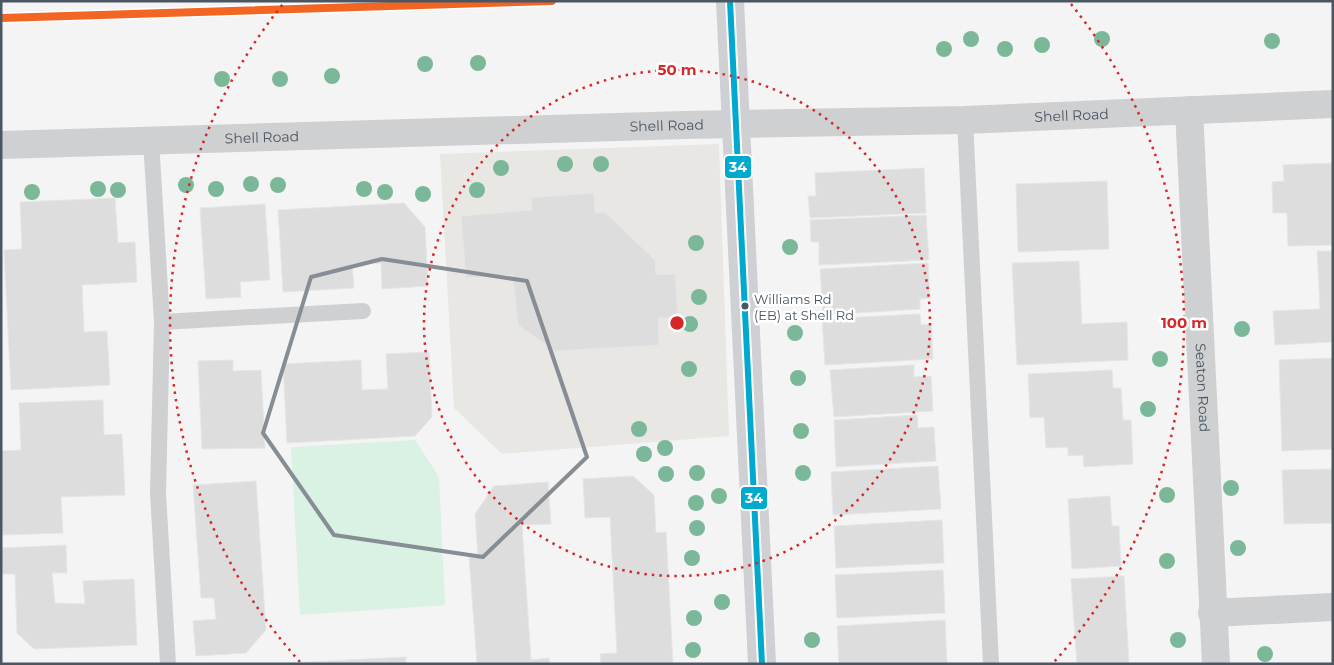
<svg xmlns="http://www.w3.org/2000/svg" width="1334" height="665" viewBox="0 0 1334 665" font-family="Montserrat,sans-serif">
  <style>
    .commercial { fill: #e8e7e3 }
    .green { fill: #d9f2e3 }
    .building { fill: #ddddde; stroke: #e5e6e7 }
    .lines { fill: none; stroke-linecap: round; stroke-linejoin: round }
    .lane { stroke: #ced0d2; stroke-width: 16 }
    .street { stroke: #ced0d2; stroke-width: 28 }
    .secondary { stroke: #ced0d4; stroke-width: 28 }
    .bus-1-casing { stroke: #fff; stroke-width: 10 }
    .bus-1 { stroke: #00a9ce; stroke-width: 6 }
    .rail-1-casing { stroke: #fff; stroke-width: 11 }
    .rail-1 { stroke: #f26522; stroke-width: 8 }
    .tree { fill: #7ab899 }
    .marked { fill: none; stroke: #868d94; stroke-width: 4; stroke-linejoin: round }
    .ring { fill: none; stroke: #d62828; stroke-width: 2.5; stroke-dasharray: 2.5 5 }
    .bus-dot { fill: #4a5661; stroke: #fff; stroke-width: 2 }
    .labels { text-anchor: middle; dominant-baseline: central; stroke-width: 5; stroke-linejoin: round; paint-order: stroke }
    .bus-label { font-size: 13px; fill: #4a5661; stroke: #fff; text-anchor: start }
    .street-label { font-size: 14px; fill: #4a5661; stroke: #fff }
    .centre { fill: #d62828; stroke: #fff; stroke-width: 2.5 }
    .ring-label { font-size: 15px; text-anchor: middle; font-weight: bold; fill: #d62828; stroke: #fff; stroke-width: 5; stroke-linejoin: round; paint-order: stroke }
    .line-badge { stroke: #fff; stroke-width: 2 }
    .badge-label { font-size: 14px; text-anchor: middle; font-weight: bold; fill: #fff }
  </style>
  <rect width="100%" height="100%" fill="#f4f4f4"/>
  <path class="commercial" d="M719,144L729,436L502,454L454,408L440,154Z"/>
  <path class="green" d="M415,440L439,477L445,605L300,615L291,447Z"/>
  <path class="building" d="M1333,163V245L1288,246L1287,213H1273L1272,182L1284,181L1283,165Z
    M924,168L926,213L810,218L808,196H816L815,173Z
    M1107,181L1109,249L1018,252L1016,184Z
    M594,193L595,213L605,212L655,260L656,275L675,274L678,317L658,318L659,345L555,351L518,325L513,275L466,278L461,216L532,210L531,198Z
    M115,198L118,243L135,242L137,282L82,285L84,332L107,331L110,385L11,390L4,250L22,249L20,202Z
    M404,203L425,227L428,286L382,289L381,263L352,265L354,288L283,292L278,210Z
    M265,204L270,280L240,282L241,297L206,299L200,208Z
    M926,215L929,260L819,265V242H811L810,220Z
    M1317,251H1333V342L1275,345L1273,311L1320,309Z
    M1079,261L1082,324L1127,322L1128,360L1017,365L1012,263Z
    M928,263L930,298L920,299V309L823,315L820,269Z
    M920,314L921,325L931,324L933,359L825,365L822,319Z
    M429,352L432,417L415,436L287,443L283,364L361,360L362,390L388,389L386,354Z
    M1333,358V449L1282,451L1279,360Z
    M233,360V371L261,370L265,448L202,449L198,361Z
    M914,365V377L931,376L933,411L834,417L830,370Z
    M1112,370L1113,388H1121L1123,420H1131L1133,464L1084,467L1083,455L1068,456V447L1046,448L1044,417L1030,418L1028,374Z
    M103,400L104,435L122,434L125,495L61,497L63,533L2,535L1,451L21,450L19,403Z
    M917,415L918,428L934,427L936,461L836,467L834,420Z
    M938,466L941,509L833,515L831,472Z
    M1333,469V523L1284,524L1282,470Z
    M633,476L654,495L656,533L666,532L673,664H601L600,654L617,653L610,517L585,518L583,479Z
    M256,481L266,630L246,653L196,656L193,621L216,619L214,598H201L193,485Z
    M548,482L551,524L522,525L531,660L549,658L550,664H477L469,556H478L475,514L494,486Z
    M1110,496L1112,526H1119L1121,566L1072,569L1068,499Z
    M942,520L944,563L836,568L834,526Z
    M66,545L67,573H52L55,603L85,604L83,581L134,579L137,645L34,649L17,633L15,574H2L1,548Z
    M943,570L945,613L837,618L835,575Z
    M1124,576L1129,664H1077L1071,579Z
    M945,620L947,663L839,664L837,626Z
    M406,657V664H286L287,663Z"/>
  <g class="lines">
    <path class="lane" d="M965,120L991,664
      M151,140L162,322L158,493L168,664
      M162,322L363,311"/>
    <g class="street">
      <path id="s1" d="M1189,110L1216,664"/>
      <path id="s2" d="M1,145L684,125L965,120L1333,104"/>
      <path d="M1212,613L1333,607"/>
    </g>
    <path class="secondary" d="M730,1L762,664"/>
    <defs>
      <path id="bus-1" d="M730,1L762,664"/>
    </defs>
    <use href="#bus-1" class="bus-1-casing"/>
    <use href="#bus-1" class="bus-1"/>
    <defs>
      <path id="rail-1" d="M1,18L552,1"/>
    </defs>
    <use href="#rail-1" class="rail-1-casing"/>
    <use href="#rail-1" class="rail-1"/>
  </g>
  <g class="tree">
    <circle cx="971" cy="39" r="8"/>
    <circle cx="1102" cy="39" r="8"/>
    <circle cx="1272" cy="41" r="8"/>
    <circle cx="1042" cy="45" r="8"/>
    <circle cx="944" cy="49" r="8"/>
    <circle cx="1005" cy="49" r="8"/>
    <circle cx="478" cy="63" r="8"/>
    <circle cx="425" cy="64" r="8"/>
    <circle cx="332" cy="76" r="8"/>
    <circle cx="222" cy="79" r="8"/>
    <circle cx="280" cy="79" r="8"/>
    <circle cx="565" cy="164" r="8"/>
    <circle cx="601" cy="164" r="8"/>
    <circle cx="501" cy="168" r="8"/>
    <circle cx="251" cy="184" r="8"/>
    <circle cx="186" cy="185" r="8"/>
    <circle cx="278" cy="185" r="8"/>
    <circle cx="98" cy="189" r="8"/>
    <circle cx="216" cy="189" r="8"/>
    <circle cx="364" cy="189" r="8"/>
    <circle cx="118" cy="190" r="8"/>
    <circle cx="477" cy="190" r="8"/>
    <circle cx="32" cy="192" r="8"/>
    <circle cx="385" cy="192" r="8"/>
    <circle cx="423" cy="194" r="8"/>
    <circle cx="696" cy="243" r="8"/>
    <circle cx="790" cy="247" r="8"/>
    <circle cx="699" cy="297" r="8"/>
    <circle cx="690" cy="324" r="8"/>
    <circle cx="1242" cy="329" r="8"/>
    <circle cx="795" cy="333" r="8"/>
    <circle cx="1160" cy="359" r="8"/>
    <circle cx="689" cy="369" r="8"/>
    <circle cx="798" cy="378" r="8"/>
    <circle cx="1148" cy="409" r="8"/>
    <circle cx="639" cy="429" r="8"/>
    <circle cx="801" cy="431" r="8"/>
    <circle cx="665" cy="448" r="8"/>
    <circle cx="644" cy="454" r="8"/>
    <circle cx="697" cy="473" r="8"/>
    <circle cx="803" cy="473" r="8"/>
    <circle cx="666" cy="474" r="8"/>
    <circle cx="1231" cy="488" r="8"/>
    <circle cx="1167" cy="495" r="8"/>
    <circle cx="719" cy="496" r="8"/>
    <circle cx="696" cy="503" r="8"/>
    <circle cx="697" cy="528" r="8"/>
    <circle cx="1238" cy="548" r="8"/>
    <circle cx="692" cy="558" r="8"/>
    <circle cx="1167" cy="561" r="8"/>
    <circle cx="722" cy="602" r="8"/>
    <circle cx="694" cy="618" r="8"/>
    <circle cx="812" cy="640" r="8"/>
    <circle cx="1178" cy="640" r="8"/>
    <circle cx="693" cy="650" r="8"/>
    <circle cx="1265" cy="654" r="8"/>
  </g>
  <path class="marked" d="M382,259L527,281L587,457L483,557L334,535L263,433L311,277Z"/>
  <g class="ring">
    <circle cx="677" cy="323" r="253"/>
    <path d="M300 662A507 507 0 0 1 283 4M1071 4A507 507 0 0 1 1054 662"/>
  </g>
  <circle class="bus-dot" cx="745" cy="306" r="4.5"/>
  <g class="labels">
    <g class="bus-label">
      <text x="754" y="299">Williams Rd<tspan x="754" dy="16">(EB) at Shell Rd</tspan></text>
    </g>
    <g class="street-label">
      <text stroke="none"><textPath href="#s2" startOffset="1071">Shell Road</textPath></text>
      <text stroke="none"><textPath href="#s2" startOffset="666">Shell Road</textPath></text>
      <text stroke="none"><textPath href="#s2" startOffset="261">Shell Road</textPath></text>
      <text stroke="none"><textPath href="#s1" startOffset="278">Seaton Road</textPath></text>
    </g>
  </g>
  <circle cx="677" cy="323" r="8" class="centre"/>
  <g class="ring-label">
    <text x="677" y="75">50 m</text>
    <text x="1184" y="328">100 m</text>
  </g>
  <g class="line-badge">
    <rect x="724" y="155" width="28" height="24" rx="5" fill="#00a9ce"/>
    <rect x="740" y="486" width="28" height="24" rx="5" fill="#00a9ce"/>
  </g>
  <g class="badge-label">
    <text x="738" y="172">34</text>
    <text x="754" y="503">34</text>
  </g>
  <rect width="1334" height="665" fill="none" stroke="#4a5661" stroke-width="5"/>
</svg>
